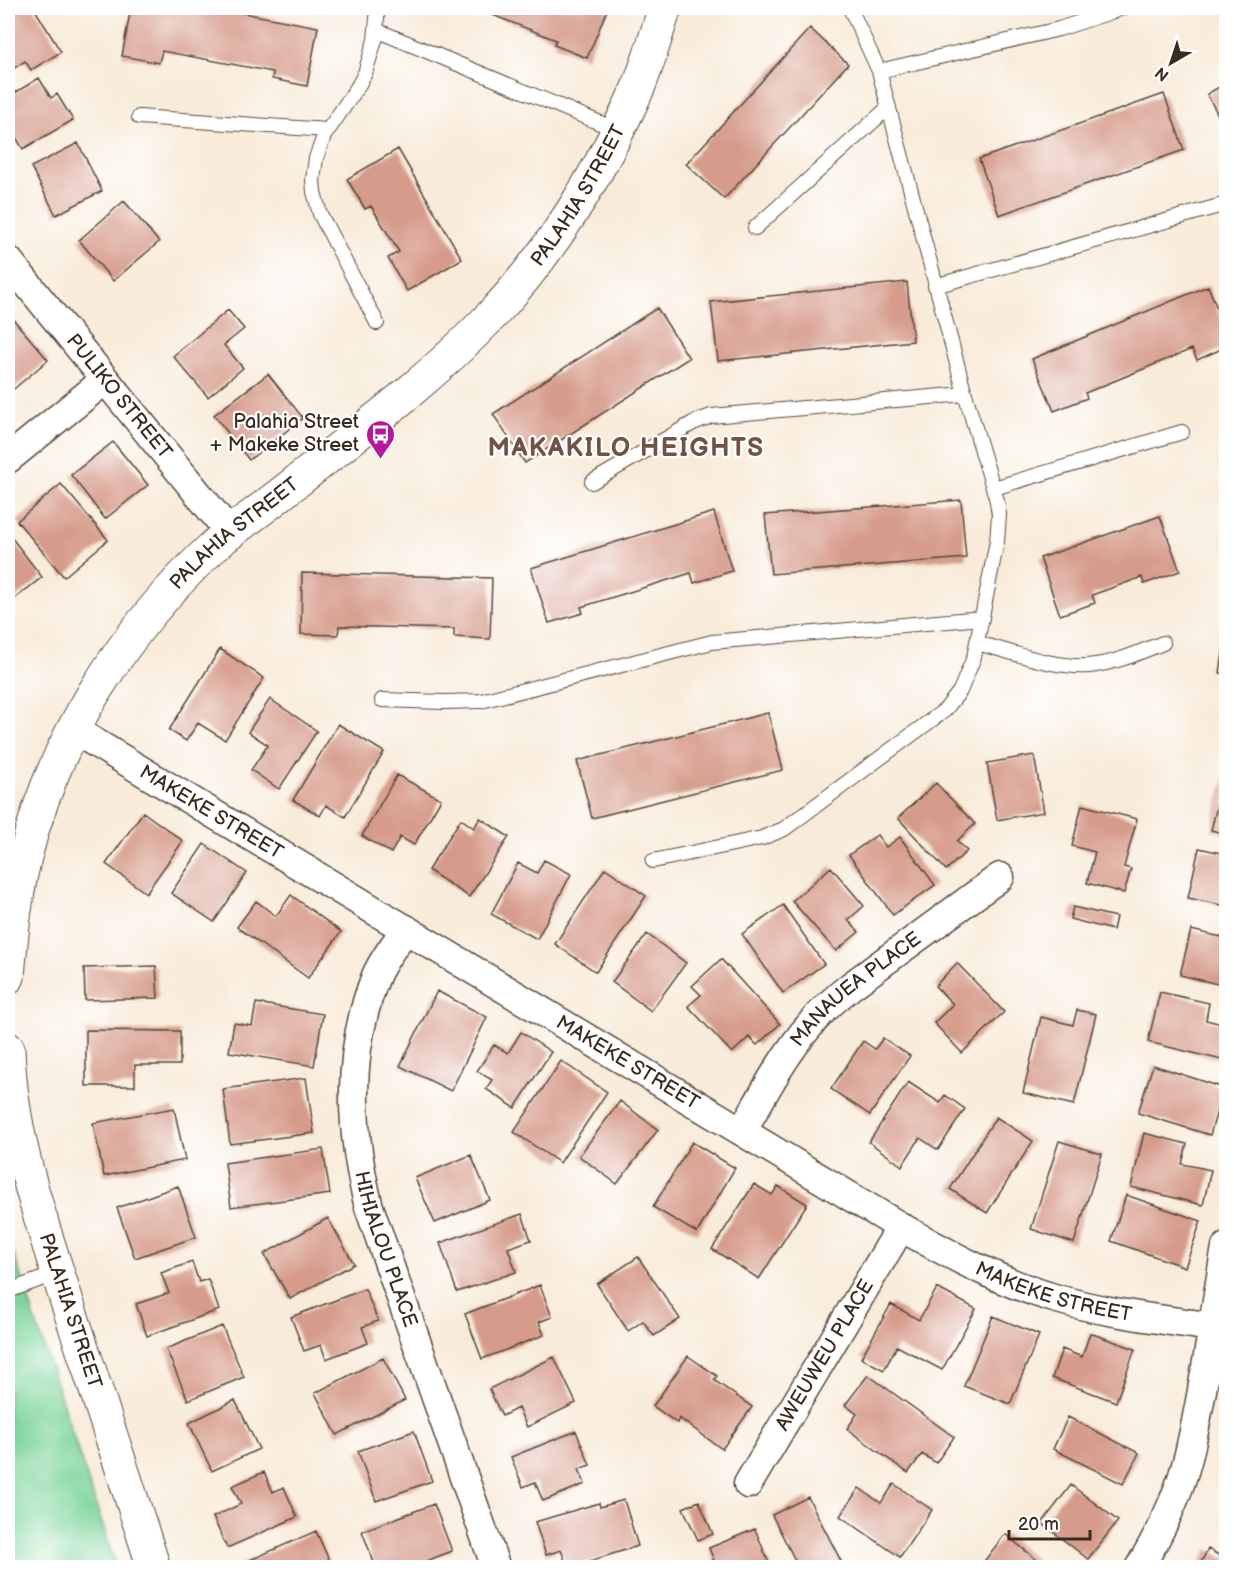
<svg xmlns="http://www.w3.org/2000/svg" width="1234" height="1575" viewBox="0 0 1234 1575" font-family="'Balsamiq Sans',sans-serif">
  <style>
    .green { fill: #7bd499; stroke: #5b7f5c; stroke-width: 1.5 }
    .building { fill: #d69b8a }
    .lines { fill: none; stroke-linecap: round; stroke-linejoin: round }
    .lane-casing { stroke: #57473a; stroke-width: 16 }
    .street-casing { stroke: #57473a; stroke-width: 31 }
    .secondary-casing { stroke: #57473a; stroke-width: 35 }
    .lane { stroke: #fff; stroke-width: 14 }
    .street { stroke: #fff; stroke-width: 28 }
    .secondary { stroke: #fff; stroke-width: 33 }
    .labels { text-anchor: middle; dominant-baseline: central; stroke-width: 4.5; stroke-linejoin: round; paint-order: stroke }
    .street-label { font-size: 20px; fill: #3b2a1e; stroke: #fff }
    .poi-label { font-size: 20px; fill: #3b2a1e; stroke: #fff; text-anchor: end }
    .district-label { font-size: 26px; font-weight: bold; letter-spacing: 1.5px; fill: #715244; stroke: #fff }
  </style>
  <rect width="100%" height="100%" fill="#fff"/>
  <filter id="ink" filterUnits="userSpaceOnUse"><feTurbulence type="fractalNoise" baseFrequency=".0167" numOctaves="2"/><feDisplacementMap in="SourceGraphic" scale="12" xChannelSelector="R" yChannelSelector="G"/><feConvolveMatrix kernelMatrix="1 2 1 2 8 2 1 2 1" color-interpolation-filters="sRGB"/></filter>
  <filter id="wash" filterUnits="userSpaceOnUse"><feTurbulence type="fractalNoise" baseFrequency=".008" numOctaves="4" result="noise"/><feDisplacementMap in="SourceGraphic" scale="24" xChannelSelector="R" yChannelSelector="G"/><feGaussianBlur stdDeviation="1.35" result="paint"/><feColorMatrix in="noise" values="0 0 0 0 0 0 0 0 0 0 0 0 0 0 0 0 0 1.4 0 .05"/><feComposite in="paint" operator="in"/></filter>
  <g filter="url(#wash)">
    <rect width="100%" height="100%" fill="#f8ebd9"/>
    <path class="green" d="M8,1237L116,1566L112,1567H8Z"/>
    <g id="blocks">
      <path class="building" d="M13,8H34L61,52L31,70L25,61L8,72V11Z
        M131,8H217L318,27L307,86L272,79L273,72L162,51L159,63L122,56Z
        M475,8H608L587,58L554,45L556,40Z
        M810,28L848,64L724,199L686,164Z
        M39,78L51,98L57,94L73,120L23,149L8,124V97Z
        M1226,83V130L1207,94Z
        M1164,94L1184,150L999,215L979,159Z
        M78,143L102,191L56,215L31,167Z
        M398,149L462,259L407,291L388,258L399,252L371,206L365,209L347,179Z
        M124,201L159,242L113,281L79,240Z
        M907,282L913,341L718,361L711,302Z
        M1208,286L1226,330V347L1197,360L1192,349L1085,393L1087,398L1054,411L1032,359Z
        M657,308L689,358L525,463L493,414Z
        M228,310L244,329L224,345L243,368L208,397L173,356Z
        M13,319L48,360L8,394V324Z
        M268,374L303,418L249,460L214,415Z
        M113,442L148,485L105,519L71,475Z
        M61,484L108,540L64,577L17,521Z
        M961,500L966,558L771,574L765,515Z
        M714,512L732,571L694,583L691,573L581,607L583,613L549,623L531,568Z
        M1160,516L1180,571L1144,584L1142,577L1092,595L1095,603L1060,615L1040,558Z
        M8,533L42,577L8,604Z
        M302,573L492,578L490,639L454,637V629L339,626L338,635L301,634Z
        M1225,640H1226V674L1220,673Z
        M220,649L264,678L225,740L198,723L186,741L169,730Z
        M270,699L317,731L279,789L251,770L268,745L248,732Z
        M768,713L783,770L592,818L577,761Z
        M338,724L384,752L345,817L326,805L320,816L293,800Z
        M1034,755L1044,812L997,820L987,763Z
        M397,775L441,799L414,845L400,837L391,853L362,836Z
        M1224,779L1226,780V834L1211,830Z
        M936,783L975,824L957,841L967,851L946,870L898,818Z
        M1082,805L1137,819L1124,867L1131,869L1124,893L1087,883L1095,852L1072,846Z
        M143,812L183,841L146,893L106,864Z
        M480,818L509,837L469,897L428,870L461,819L474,828Z
        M877,835L886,847L900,837L935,885L893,915L849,855Z
        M204,844L247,873L214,922L171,893Z
        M1199,848L1226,854V906L1188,898Z
        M544,860L571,874L537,939L491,914L518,863L537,873Z
        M831,867L864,906L848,920L859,932L836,951L792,901Z
        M605,868L646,896L596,972L555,944Z
        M291,895L341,932L308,978L237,927L256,901L276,916Z
        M783,905L824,964L783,993L742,934Z
        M1073,907L1116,917L1113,930L1070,919Z
        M1191,930L1226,938V986L1180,975Z
        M647,934L686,963L651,1011L612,982Z
        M721,959L780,1024L757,1045L749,1037L732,1053L688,1006L701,995L692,986Z
        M957,963L1004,1012L962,1053L934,1023L953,1004L935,986Z
        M156,966L158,998L85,1000L84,968Z
        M437,991L487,1017L451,1091L400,1066Z
        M1160,992L1209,1003L1206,1020L1226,1025V1061L1148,1042Z
        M256,1003L323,1014L314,1066L229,1052L234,1023L252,1026Z
        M1077,1010L1096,1014L1074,1105L1023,1093L1041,1017L1073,1025Z
        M86,1030L180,1031V1065H135V1086H86Z
        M521,1032L551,1052L515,1108L486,1089L492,1080L477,1071L494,1045L508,1053Z
        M883,1038L910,1056L870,1115L831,1089L863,1041L875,1049Z
        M561,1061L607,1092L560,1163L514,1132Z
        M1153,1065L1224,1088L1210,1135L1138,1113Z
        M306,1078L314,1133L230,1144L223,1089Z
        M908,1082L940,1103L945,1095L965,1109L938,1150L920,1138L902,1166L869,1142Z
        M620,1101L658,1130L617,1184L579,1156Z
        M174,1108L185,1160L104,1176L93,1123Z
        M996,1117L1033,1141L987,1213L950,1189Z
        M1144,1133L1187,1144L1182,1164L1211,1170L1203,1205L1131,1187Z
        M1059,1141L1102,1154L1074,1243L1031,1229Z
        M692,1142L735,1168L697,1233L653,1207Z
        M323,1149L330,1194L231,1207L225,1163Z
        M471,1155L490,1200L435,1223L415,1178Z
        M754,1184L772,1195L778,1186L807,1204L759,1279L712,1249Z
        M178,1186L196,1237L135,1258L117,1208Z
        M1126,1195L1201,1221L1185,1267L1111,1241Z
        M522,1214L531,1240L508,1248L516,1272L457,1292L440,1243Z
        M328,1218L354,1264L290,1299L264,1254Z
        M638,1257L680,1319L654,1336L643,1321L628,1331L597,1284Z
        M192,1262L199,1282L208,1279L219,1310L147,1336L136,1304L169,1293L161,1273Z
        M540,1285L552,1317L539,1322L544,1335L482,1359L465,1314Z
        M937,1288L976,1309L942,1370L897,1346L884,1370L861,1358L891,1304L919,1320Z
        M365,1289L378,1321L362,1327L368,1343L326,1359L321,1345L304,1351L291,1317Z
        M993,1316L1039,1335L1010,1404L964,1386Z
        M222,1326L244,1377L188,1400L166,1349Z
        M1090,1333L1135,1349L1116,1402L1052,1378L1062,1349L1082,1357Z
        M688,1356L717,1376L714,1380L752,1407L722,1449L679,1418L677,1423L653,1406Z
        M554,1357L576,1403L527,1427L518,1408L502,1416L489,1389Z
        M383,1358L405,1400L337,1435L315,1393Z
        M868,1375L954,1437L936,1463L922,1454L908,1473L847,1429L857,1414L845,1405Z
        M235,1400L259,1449L212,1471L189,1423Z
        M1068,1417L1139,1453L1123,1484L1053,1449Z
        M414,1431L432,1481L376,1501L358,1451Z
        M576,1431L590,1465L579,1469L585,1484L543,1501L535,1482L523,1487L511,1457Z
        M264,1472L273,1492L284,1487L297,1517L227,1548L213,1517L241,1504L232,1486Z
        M894,1484L932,1510L900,1557L840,1516L859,1488L881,1503Z
        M1071,1485L1118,1521L1088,1559L1042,1523Z
        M808,1497L843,1565L839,1568H799L772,1515Z
        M624,1500L638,1546L568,1568L561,1550L546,1555L535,1522L599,1503L600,1507Z
        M699,1501L713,1534L698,1540L683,1508Z
        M434,1504L452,1551L408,1568H376L362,1531Z
        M755,1529L771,1568H717L709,1548Z
        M316,1531L329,1560L313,1568H240L239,1565Z
        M1005,1534L1047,1568H979Z
        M1208,1549L1226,1559V1568H1198Z"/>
    </g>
  </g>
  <g filter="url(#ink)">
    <use href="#blocks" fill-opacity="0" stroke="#57473a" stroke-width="1.5"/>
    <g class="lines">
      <defs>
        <path id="lane" d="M376,30L617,130
          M879,71L1059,29L1123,8
          M139,117L327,130
          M755,228L889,107
          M935,286L1226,204
          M377,323L320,214L314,192L313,180L316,158L324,136L357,88L365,73L375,40L378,8
          M592,482L693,423L711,416L965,394
          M994,488L1182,432
          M977,643C1013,652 1060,671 1096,665C1119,662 1142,651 1163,643
          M382,700L444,702L481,701L712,642L982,618
          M653,861L762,838L784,829L945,710L960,691L974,657L997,541L999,515L997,501L965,394L879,71L850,8
          M8,1291L58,1273"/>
        <g id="street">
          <path id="s1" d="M8,260L230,533"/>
          <path d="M8,459L105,380"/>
          <path id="s2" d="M74,730L901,1227C950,1255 1000,1282 1054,1298C1105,1313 1159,1319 1212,1327"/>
          <path id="s3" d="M406,929C396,943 383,959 376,976C346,1051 349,1129 369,1207L496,1568"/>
          <path id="s4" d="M742,1131C763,1095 783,1056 810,1025C822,1010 836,998 851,986L1000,877"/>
          <path id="s5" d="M748,1484L901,1227"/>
          <path d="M1139,1568C1162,1530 1182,1489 1191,1445C1206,1380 1214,1313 1226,1247"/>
        </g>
        <g id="secondary">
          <path id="s6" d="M8,977C11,937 15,897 25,857C54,738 125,628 215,545C234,528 257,513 277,497C350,439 426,384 490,317C553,251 601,171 638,88C649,62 656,34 665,8"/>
          <path id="s7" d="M8,1049C11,1139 42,1223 69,1308C98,1395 126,1481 154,1568"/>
        </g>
      </defs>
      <use href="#lane" class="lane-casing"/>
      <use href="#street" class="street-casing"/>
      <use href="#secondary" class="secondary-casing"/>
      <use href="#lane" class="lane"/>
      <use href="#street" class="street"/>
      <use href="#secondary" class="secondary"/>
    </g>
  </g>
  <defs>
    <symbol id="bus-pin" viewBox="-11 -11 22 30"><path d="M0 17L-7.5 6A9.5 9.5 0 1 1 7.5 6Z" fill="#b5179e" stroke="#fff"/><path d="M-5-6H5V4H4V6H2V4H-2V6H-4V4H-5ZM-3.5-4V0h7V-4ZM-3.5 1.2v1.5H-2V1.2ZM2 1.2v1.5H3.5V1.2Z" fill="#fff"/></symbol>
  </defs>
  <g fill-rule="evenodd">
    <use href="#bus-pin" x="364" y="418" width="33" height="45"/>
  </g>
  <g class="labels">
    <g class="street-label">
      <text stroke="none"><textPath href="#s6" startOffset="1000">PALAHIA STREET</textPath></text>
      <text stroke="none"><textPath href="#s1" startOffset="176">PULIKO STREET</textPath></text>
      <text stroke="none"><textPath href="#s6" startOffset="514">PALAHIA STREET</textPath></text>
      <text stroke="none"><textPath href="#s2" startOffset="160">MAKEKE STREET</textPath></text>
      <text stroke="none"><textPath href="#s4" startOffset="184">MANAUEA PLACE</textPath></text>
      <text stroke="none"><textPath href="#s2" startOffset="646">MAKEKE STREET</textPath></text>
      <text stroke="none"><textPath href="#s3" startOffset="336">HIHIALOU PLACE</textPath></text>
      <text stroke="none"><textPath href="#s2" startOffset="1132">MAKEKE STREET</textPath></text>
      <text stroke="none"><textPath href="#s7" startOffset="270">PALAHIA STREET</textPath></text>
      <text stroke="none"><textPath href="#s5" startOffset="150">AWEUWEU PLACE</textPath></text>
    </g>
    <g class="poi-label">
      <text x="359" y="422">Palahia Street<tspan x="359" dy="23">+ Makeke Street</tspan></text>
    </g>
    <g class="district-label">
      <text x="626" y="448">MAKAKILO HEIGHTS</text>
    </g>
  </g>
  <rect width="1234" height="1575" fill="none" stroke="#fff" stroke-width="30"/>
  <g transform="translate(1171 63) rotate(219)" stroke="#ffffff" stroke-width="4.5" paint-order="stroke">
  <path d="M0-4.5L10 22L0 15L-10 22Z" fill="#3b2a1e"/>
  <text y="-9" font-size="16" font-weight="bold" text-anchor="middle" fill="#3b2a1e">N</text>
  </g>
  <path d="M1009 1530v9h81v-9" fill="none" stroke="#3b2a1e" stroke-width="3"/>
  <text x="1018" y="1530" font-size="18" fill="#3b2a1e" stroke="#ffffff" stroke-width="4.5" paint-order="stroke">20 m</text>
</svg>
